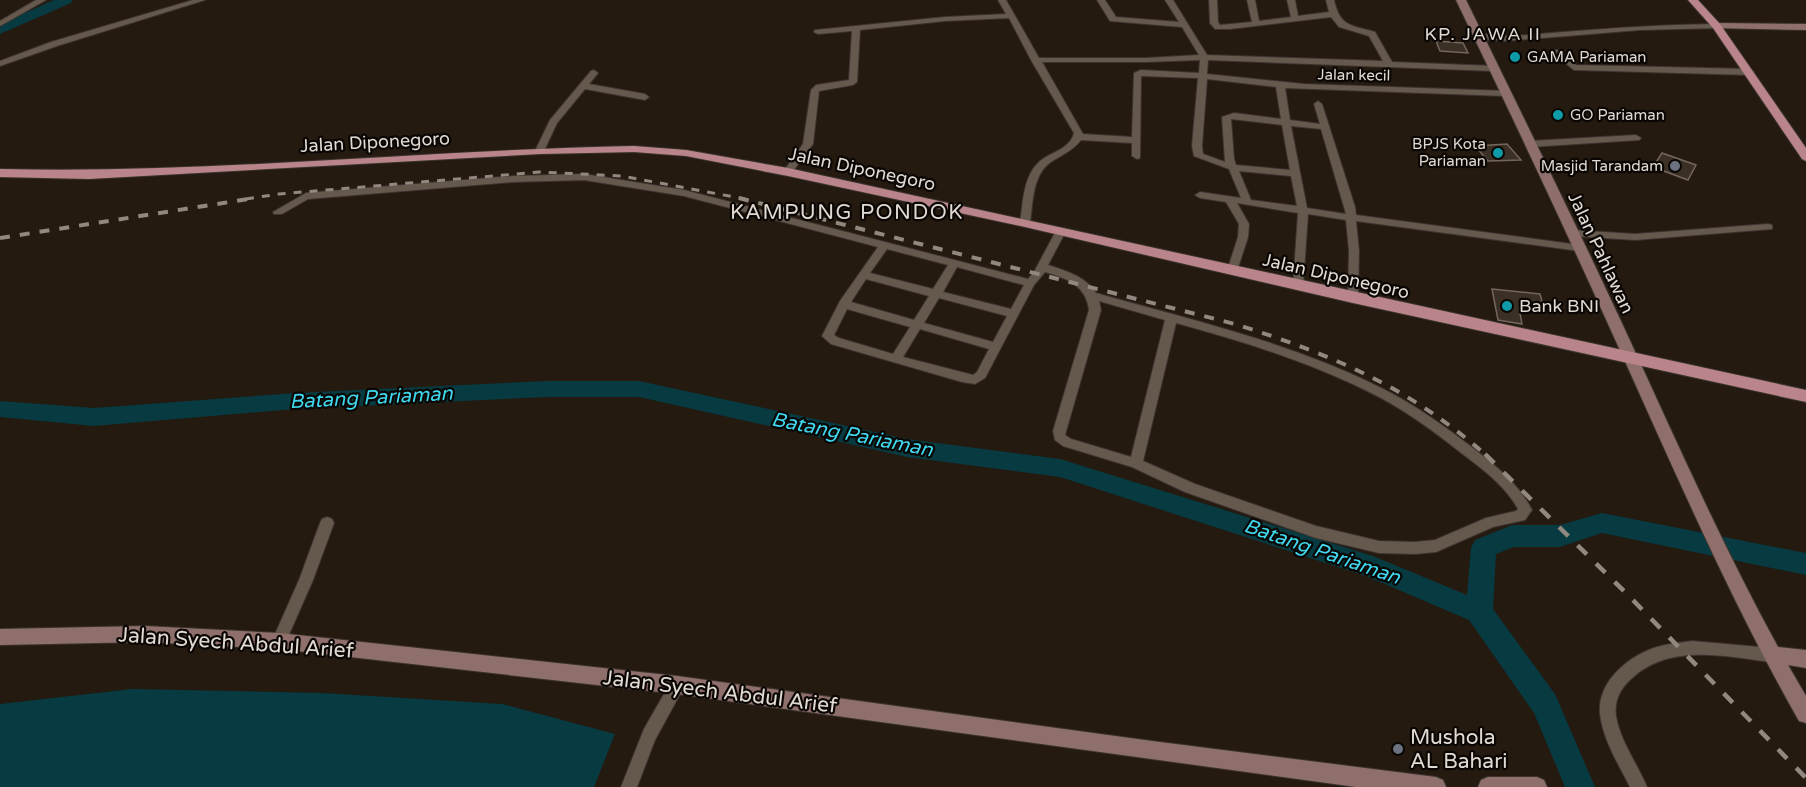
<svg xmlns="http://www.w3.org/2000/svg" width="1806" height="787" viewBox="0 0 1806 787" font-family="'Varela Round',sans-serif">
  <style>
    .water { fill: #073a41 }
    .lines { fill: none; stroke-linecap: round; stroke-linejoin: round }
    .river { fill: #073a41; fill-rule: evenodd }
    .building { fill: #3b3026; stroke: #73665b; stroke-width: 1.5 }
    .street-casing { stroke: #3c342f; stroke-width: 2 }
    .secondary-casing { stroke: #3c342f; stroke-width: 2 }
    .primary-casing { stroke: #3c342f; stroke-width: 2 }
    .street { fill: #65594e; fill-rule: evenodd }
    .secondary { fill: #8f6f6c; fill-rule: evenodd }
    .primary { fill: #b9858b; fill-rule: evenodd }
    .rail-far2 { stroke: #918880; stroke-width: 3; stroke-dasharray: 8 8; stroke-linecap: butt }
    .rail-far1 { stroke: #918880; stroke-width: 4; stroke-dasharray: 10 10; stroke-linecap: butt }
    .rail { stroke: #918880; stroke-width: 4.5; stroke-dasharray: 13 13; stroke-linecap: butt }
    .culture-dot { fill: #0f9aa8; stroke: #0a0603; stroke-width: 2 }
    .worship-dot { fill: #6b7280; stroke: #0a0603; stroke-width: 2 }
    .labels { text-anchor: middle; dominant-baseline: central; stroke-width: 4.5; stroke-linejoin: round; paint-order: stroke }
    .far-poi-label { font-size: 15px; fill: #e1dad3; stroke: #0a0603; text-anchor: start }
    .far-street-label { font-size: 15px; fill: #e1dad3; stroke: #0a0603 }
    .far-quarter-label { font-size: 18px; letter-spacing: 1.5px; fill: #e1dad3; stroke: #0a0603 }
    .street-label { font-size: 18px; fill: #e1dad3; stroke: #0a0603 }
    .poi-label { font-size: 18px; fill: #e1dad3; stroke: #0a0603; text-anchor: start }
    .water-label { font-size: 20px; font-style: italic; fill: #3fd8ef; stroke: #0a0603 }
    .quarter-label { font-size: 21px; letter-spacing: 1.5px; fill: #e1dad3; stroke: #0a0603 }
    .near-street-label { font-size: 21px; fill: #e1dad3; stroke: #0a0603 }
    .near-poi-label { font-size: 21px; fill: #e1dad3; stroke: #0a0603; text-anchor: start }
  </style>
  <rect width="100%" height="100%" fill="#241a10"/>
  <path class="water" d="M132,689L322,693L502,704L615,734L594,787H0V704Z"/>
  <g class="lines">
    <path class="river" d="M54,0H73L71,3L0,34V24Z
      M547,381H639L907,439L1060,459L1373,556L1467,595L1471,548L1475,540L1512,525H1560L1602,513L1806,553V575L1602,533L1560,547H1514L1496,554L1493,609L1555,694L1595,787H1565L1534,713L1469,620L1366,576L1060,477L907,457L639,397H547L295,409L94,426L0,417V401L94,408L295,393Z"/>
  </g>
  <path class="building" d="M1436,41L1463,43L1468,53L1440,51Z
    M1507,144L1521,160L1488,161L1475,146Z
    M1662,153L1696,165L1688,180L1653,167Z
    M1492,289L1540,294L1545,312L1519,308L1522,324L1498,320Z"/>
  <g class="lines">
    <defs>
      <path id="street" d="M36,0H46L0,26V21Z
        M193,0H205L57,46L0,66V61L51,42Z
        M998,0H1006L1039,58H1146L1199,55L1182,27L1110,21L1097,0H1105L1116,17L1179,22L1165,0H1173L1207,55L1383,61L1369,36L1339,27L1331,17L1230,29H1215L1210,23L1209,0H1217L1218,22L1220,25L1252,22L1247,0H1255L1259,21L1291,17L1287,0H1295L1298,16L1329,12L1326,0H1334C1340,27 1351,25 1375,32L1392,62L1496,66L1497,68L1493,71L1208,60L1207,74L1304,84L1508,91V95L1505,96L1285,88L1290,120L1320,124L1314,104L1318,101L1322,104L1355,207L1356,215L1579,245L1584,248L1579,251L1356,221L1359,251L1358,298L1353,302L1348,298L1349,251L1346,220L1308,214L1303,286L1298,290L1293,286L1298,213L1237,203L1249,224L1248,237L1237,271L1236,273H1228L1227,271L1238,237L1239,224L1226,202L1200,198L1195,195L1200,192L1241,198L1229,169L1194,156L1192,146L1198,78L1141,76L1140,158L1137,159L1132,156V143L1081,140C1073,151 1061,155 1051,162C1032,175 1033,203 1030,223L1029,225H1021L1020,223C1023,203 1023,178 1038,163C1049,152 1070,150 1074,133L1031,60L1009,18L945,21L860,30L857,82L853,85L819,91L813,144L791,174H785L783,172L803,144L811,90L816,85L849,80L852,31L818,34L814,32L815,30L945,17L1006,14ZM1200,60L1199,73L1141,70L1134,73L1132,137L1083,134L1042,62H1146ZM1207,79L1276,87L1281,119L1234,113L1222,117L1225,162L1203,154L1202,146ZM1231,119L1282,125L1290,170L1236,165L1234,159ZM1291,126L1321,129L1346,214L1307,208ZM1239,171L1291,176L1297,206L1251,200Z
        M1717,24H1720V28L1640,30L1506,41L1479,39L1475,37C1484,31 1504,37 1515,36C1583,30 1649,25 1717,24Z
        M1554,50H1560L1576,65L1750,69L1754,72L1750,75L1574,70L1554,54Z
        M594,70L598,73L589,84L645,94L649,97L645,100L585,89L557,123L543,153H537L535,151L550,120L591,71Z
        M1636,135L1641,138L1639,140L1530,147L1525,144L1530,141Z
        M584,174L684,190L1028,279L1034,272L1057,229H1065L1066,231L1048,265C1066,271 1085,276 1096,293C1195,321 1297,344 1389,392C1416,406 1441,424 1465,442C1491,462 1517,481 1532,510L1525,520L1493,527L1436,552L1415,554L1379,553L1316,538L1185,492L1132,467L1063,446L1055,440L1053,431L1089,310C1086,285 1066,278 1045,272L1034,285L985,378L975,384L962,382L831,344L822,336L840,301L878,247L684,196L584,180L513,182L308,199L282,214H274L273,212L306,193L513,176ZM887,249L948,265L933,289L870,273ZM957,267L1024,285L1011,309L943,292ZM866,279L929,296L914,320L851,302ZM939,298L1007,316L993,342L924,323ZM1099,301L1165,320L1131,457L1071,439L1065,435L1101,310ZM847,309L910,327L893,354L839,338L834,335ZM1176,323C1246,342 1316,364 1381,398C1409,413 1435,432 1460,452C1481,468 1505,485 1518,509L1516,511L1486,518L1435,540L1415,542L1379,541L1316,526L1195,484L1143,461ZM920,329L989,349L977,372L973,375L903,357Z
        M1768,224L1772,225V229L1635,240L1572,236L1567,233L1572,230L1635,234Z
        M327,517L332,519L334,523L313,580L284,646L279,648L274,646L272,641L299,580L320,523L322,519Z
        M1692,641L1771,648L1776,650L1778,655L1776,660L1771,662C1723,656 1669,643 1631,679C1620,689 1614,701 1616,716C1620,741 1637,763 1647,787H1630C1619,765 1603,740 1600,714C1597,684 1625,659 1651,649C1664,644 1678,643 1692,641Z
        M677,678L682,680L685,685L655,740L637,787H621L644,729L672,680Z"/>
      <path id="secondary" d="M1456,0H1466C1520,110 1574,220 1626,332C1675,438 1722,545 1778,647L1806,650V668L1788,665L1806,696V723L1799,721C1729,598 1673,467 1614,337C1563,224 1510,112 1456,0Z
        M1717,23L1806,24V30L1714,28V24Z
        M145,626L279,633L677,676L1152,741L1436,777L1443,780L1446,787H1356L677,694L279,649L145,642L0,645V629Z
        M1488,777H1537L1544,780L1547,787H1478L1481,780Z"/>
      <path id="primary" d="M1688,0H1698L1720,24L1806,148V161L1802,159L1713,28Z
        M634,146L686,150L788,168L1806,390V402L1353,303L1025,227L788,176L686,156L634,152L540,154L89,179L0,177V169C211,174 423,150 634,146Z"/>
    </defs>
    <use href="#street" class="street-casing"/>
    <use href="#secondary" class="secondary-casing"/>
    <use href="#primary" class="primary-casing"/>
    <use href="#street" class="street"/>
    <use href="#secondary" class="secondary"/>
    <use href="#primary" class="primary"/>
    <path class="rail-far2" d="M246,199L279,194L540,172L622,176L745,199"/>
    <path class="rail-far1" d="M739,198L1235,324C1333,355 1409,387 1487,456
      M0,238L255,198"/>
    <path class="rail" d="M1485,454L1628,595L1806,778"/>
  </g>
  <g class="culture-dot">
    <circle cx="1515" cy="57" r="6"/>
    <circle cx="1558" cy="115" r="6"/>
    <circle cx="1498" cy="153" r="6"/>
    <circle cx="1507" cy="306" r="6"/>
  </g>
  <g class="worship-dot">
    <circle cx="1675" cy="166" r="6"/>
    <circle cx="1398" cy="749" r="6"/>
  </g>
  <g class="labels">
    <g class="far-poi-label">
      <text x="1527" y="57">GAMA Pariaman</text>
      <text x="1570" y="115">GO Pariaman</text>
      <text x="1486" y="144" text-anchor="end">BPJS Kota<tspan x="1486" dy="17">Pariaman</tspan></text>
      <text x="1663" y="166" text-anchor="end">Masjid Tarandam</text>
    </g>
    <g class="far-street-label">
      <text transform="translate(1354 75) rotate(1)">Jalan kecil</text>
    </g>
    <g class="far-quarter-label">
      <text x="1483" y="34">KP. JAWA II</text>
    </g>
    <g class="street-label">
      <text transform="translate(375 142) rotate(-3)">Jalan Diponegoro</text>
      <text transform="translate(862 169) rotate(12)">Jalan Diponegoro</text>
      <text transform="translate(1601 253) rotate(65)">Jalan Pahlawan</text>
      <text transform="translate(1336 276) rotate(13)">Jalan Diponegoro</text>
    </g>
    <g class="poi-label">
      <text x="1519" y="306">Bank BNI</text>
    </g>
    <g class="water-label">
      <text transform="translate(371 398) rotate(-3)">Batang Pariaman</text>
      <text transform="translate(852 435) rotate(11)">Batang Pariaman</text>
      <text transform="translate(1322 552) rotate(19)">Batang Pariaman</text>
    </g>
    <g class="quarter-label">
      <text x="847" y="212">KAMPUNG PONDOK</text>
    </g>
    <g class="near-street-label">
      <text transform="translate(236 643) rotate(4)">Jalan Syech Abdul Arief</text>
      <text transform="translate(720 692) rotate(7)">Jalan Syech Abdul Arief</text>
    </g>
    <g class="near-poi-label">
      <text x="1410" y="737">Mushola<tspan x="1410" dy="24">AL Bahari</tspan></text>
    </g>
  </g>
</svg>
